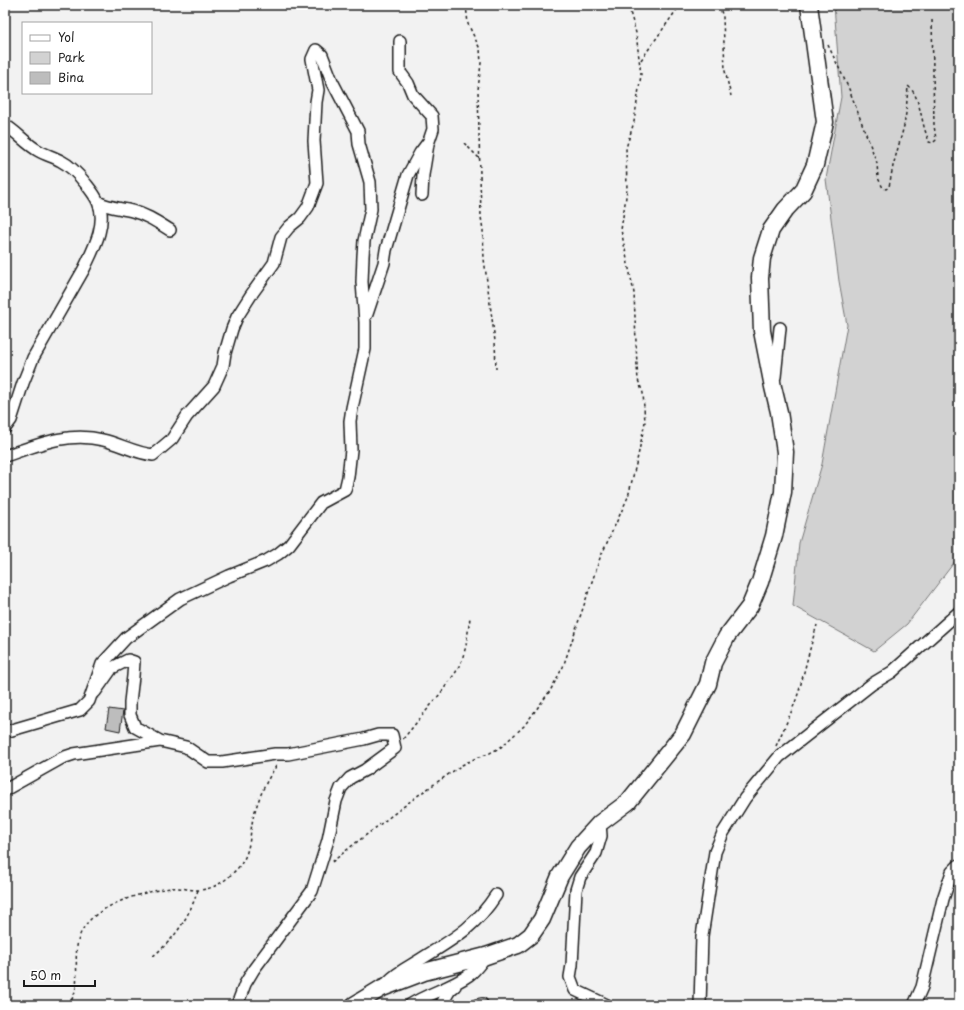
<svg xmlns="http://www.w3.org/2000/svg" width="964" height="1010" viewBox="0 0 964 1010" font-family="'Playpen Sans',sans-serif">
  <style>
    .green { fill: #d2d2d2; stroke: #777 }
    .building { fill: #bdbdbd; stroke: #1c1c1c }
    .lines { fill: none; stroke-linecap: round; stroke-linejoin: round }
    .street-casing { stroke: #1c1c1c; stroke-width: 14 }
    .secondary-casing { stroke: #1c1c1c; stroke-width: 19 }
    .path { stroke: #1c1c1c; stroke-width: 1.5; stroke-dasharray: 3 3; stroke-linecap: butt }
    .street { stroke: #fff; stroke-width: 11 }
    .secondary { stroke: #fff; stroke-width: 16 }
  </style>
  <rect width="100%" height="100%" fill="#f2f2f2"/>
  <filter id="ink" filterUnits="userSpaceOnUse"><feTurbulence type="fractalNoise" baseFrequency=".025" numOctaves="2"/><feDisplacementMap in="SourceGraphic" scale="8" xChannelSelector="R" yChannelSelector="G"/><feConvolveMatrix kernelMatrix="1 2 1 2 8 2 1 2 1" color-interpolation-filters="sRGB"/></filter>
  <g filter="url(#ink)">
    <path class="green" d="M834,5H959V556L907,624L874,651L793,606L799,543L822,464L847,325L839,281L826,179L841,97Z"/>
    <path class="building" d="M109,709L123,711L120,731L106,728Z"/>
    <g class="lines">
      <defs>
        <path id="street" d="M5,125C17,132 27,145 39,151C46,155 54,157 61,161C71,166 79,175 86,184C90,189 95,195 98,202C108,223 93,250 84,269L33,358L23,383L11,420L5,428
          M422,195L423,175L428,144
          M98,202C109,208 121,208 132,211C147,215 157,222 170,230
          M367,314L384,263L386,250L408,175L420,153L429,141L433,129L432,116L413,95L408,83L400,72V41
          M775,377L780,328
          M5,456C37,445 69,431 103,440C120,444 135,453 153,455L172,439L187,416L214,386L223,366L225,353L232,329L237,317L251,295L274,263L281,237L289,227L300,218L308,207L317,183L314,141L316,102L318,90L312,59L316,50L322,55L332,81L358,131L359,144L370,182L371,209L364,241L363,256L362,282L365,322V349L352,408L350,421L351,450L348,477L345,490L321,503L289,545L278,554L266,561L229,576L180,599L126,638L102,664L89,701L80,710L5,732
          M95,692L112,668L128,660L134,662L133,676L130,702V715L135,727L160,741L186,747L208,762H222L275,754H288L364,739L378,735H392L395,748L365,770L350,778L341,788L336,801L328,840L312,891L254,969L245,984L237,1005
          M5,790L62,758L74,754L160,741
          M600,823L601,836L596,853L580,877L576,890L572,965L570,977L575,990L607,1005
          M388,982C396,973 408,967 418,961C451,940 474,929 496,895
          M410,1005C429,993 451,988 469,975C476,970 481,962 486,956
          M441,1005L450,990L455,986
          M477,1005L482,1004
          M700,1005L702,936L715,852L723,833L745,798L779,757L872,684L892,672L959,612
          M914,1005L922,987L943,899L952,872L959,865"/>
        <path id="secondary" d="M354,1005L382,988L424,972L486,956L518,945L531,935L542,919L560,876L578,847L600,823L628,802L683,734L708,684L713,663L727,636L750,606L760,582L774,536L783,492L785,452L779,412L773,387L762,331L760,278L762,258L771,230L785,210L803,191L815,165L825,122L809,5"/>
      </defs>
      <use href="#street" class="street-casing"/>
      <use href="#secondary" class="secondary-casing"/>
      <path class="path" d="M466,5L468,24L480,49L481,63L478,90L481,217L483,230L484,259L495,341L496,369
        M719,5L723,17L725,71L731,96
        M828,45L849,89L877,163L878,178L883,188L886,189L889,187L893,166L904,126L906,113L908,86C919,94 921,118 925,130C926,134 928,138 929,142L933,143L936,140L934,125L932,18
        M641,60L680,5
        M464,143L480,159
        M403,739L440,694L456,672L462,660L466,646L470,618
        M776,746C784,728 793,710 799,691C805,669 810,647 817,625
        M332,862L353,845L420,794L462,765L476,758L488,754L501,747L524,726L550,691L563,667L600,558L628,497L638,456L645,422L643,393L638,380L637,366L634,293L621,230L627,190L626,148L634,122L641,75L636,33L628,5
        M153,956C175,939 189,917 198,890
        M68,1005C88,981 63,947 90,920C108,902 146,891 171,888C180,887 189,890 198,890C215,890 231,877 241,864C252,849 249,829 255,811C260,795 267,779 277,765"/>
      <use href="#street" class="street"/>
      <use href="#secondary" class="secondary"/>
    </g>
  </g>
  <rect width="964" height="1010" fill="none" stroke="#fff" stroke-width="20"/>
  <rect x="10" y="10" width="944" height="990" fill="none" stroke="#1c1c1c" stroke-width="1.5" filter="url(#ink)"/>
  <rect x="22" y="22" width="130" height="72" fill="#ffffff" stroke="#a4a4a4"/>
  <rect x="30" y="35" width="20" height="6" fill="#ffffff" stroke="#a4a4a4"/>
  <text x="58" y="42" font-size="12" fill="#1c1c1c">Yol</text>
  <rect x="30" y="52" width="20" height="12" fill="#d2d2d2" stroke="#a4a4a4"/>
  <text x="58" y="62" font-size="12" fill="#1c1c1c">Park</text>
  <rect x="30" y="72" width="20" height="12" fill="#bdbdbd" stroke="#a4a4a4"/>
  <text x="58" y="82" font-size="12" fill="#1c1c1c">Bina</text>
  <path d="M24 980v6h71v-6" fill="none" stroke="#1c1c1c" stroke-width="2"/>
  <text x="30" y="980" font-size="12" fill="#1c1c1c" stroke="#ffffff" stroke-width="3" paint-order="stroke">50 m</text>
</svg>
